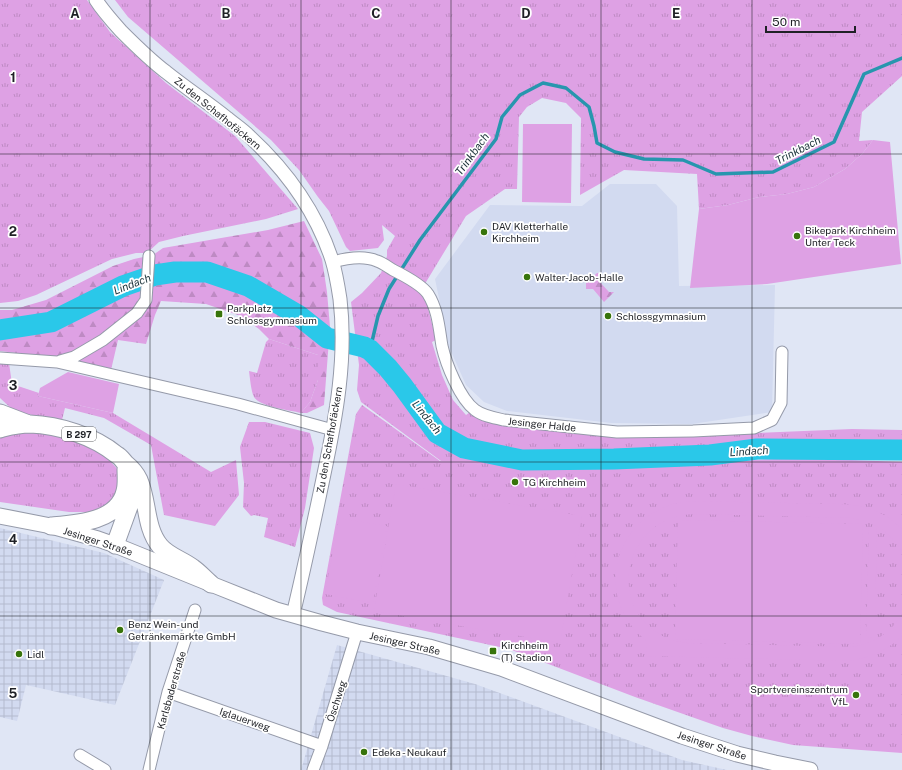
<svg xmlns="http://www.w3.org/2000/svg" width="902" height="770" viewBox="0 0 902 770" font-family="'Public Sans',sans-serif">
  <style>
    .built { fill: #d2daf0 }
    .industrial { fill: url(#industrial-grid) }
    .grass { fill: url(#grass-tufts) }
    .forest { fill: url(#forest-firs) }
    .pitch { fill: #dea1e4 }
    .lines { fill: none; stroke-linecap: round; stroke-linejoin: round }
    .stream { stroke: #2796ae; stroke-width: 3.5 }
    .river { stroke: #2ac8e9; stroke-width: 21 }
    .minor-casing { stroke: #959aa9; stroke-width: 13 }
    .tertiary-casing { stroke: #959aa9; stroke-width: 15 }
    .secondary-casing { stroke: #959aa9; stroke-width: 17 }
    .primary-casing { stroke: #959aa9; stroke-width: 19 }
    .minor { stroke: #fff; stroke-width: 11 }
    .tertiary { stroke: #fff; stroke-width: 13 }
    .secondary { stroke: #fff; stroke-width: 15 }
    .primary { stroke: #fff; stroke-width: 17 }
    .grid { fill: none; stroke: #1f2126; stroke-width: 1; stroke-opacity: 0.55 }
    .poi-dot { fill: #37740b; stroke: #fff; stroke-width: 1.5 }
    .labels { text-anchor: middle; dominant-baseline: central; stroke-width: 3.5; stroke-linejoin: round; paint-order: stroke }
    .shield { fill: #fff; stroke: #626467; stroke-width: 1 }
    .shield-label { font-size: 9px; font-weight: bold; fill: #1f2126 }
    .street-label { font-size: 10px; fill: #1f2126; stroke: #fff }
    .poi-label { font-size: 10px; fill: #1f2126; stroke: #fff; text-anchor: start }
    .water-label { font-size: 11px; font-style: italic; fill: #1c333a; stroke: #fff }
    .grid-label { font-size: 13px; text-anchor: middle; font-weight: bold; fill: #1f2126; stroke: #fff; stroke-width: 3.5; stroke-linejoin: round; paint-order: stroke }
  </style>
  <defs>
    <pattern id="industrial-grid" width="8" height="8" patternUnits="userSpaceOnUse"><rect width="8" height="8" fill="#d2daf0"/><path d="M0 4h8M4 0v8" fill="none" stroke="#b4bbce"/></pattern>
    <pattern id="grass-tufts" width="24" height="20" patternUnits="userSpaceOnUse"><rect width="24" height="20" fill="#dea1e4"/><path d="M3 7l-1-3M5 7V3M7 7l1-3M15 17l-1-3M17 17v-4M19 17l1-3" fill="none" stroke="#be8ac3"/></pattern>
    <pattern id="forest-firs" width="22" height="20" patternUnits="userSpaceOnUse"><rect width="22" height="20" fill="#dea1e4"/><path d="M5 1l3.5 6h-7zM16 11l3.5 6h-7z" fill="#be8ac3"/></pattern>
  </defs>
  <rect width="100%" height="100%" fill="#e0e6f5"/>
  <path class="built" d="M610,184H656L677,206L679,286L775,285L772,412L692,424L611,423L507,411L484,402L466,385L449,347L435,279L490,205L582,206Z"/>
  <path class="industrial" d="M0,528L104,553L164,580L115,705L26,685L17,721L0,717Z
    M337,645L475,684L682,760L727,770H301Z"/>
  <path class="grass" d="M0,0H87L110,32L166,83L235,136L298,209L266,219L183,236L159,242L147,253H136L112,259L36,295L18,301L0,303Z
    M115,0H902V76L862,112L859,141L873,140L862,154L845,169L814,187L787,194L759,197L728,205L699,209L697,174L624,170L580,195L581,118L566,103L542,98L527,107L519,117L517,189H505L466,216L420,292L427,304L436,340L432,342L442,375L453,400L466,415L470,412L488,422L537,429L616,436L694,437L732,434L852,429L902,430V457L893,456L803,454L684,461L525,468L441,461L361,402L357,390L359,365L351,302L362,293L381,273L387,256V250L395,236L382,225L384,240L378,248L350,251L346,247L329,211L318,197L299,170L271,140L128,17Z
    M269,339L318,355V380L310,402L301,413C290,410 260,407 254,397C251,391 250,378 249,371L257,373L266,342Z
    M0,362L9,363L12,384L39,393L38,396L113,413L211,472L236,460L239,495L215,526L164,515L151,445L104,418L65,408L62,420L15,412L0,398Z
    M362,405L440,461L526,468L802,458L902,462V753L793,745L752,736L723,728L635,697L509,649L337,612L323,605L322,598L356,414Z
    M249,422H265L310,433L314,448L305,508L295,547L264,537L268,518L254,515L251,516L243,507L244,483L240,447Z
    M21,431L60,435L102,452L120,472L122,482L113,502L95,512H69L0,502V436Z"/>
  <path class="forest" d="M304,221L322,259L327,292L330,327L324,405L307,413H301L310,402L318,380V355L269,339L259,329L241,316L206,304L161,301L155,315L146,344L118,340L111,370C74,362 38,355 0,351V310H12L46,300L113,266L134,259L153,255L163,248L268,230Z
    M597,273H599L598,280L609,292H614L604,302L593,289H586V283Z"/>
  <path class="pitch" d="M523,124H572L571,203L522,202Z
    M873,140L890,142L901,264L767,284L690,288L699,209L728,205L759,197L787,194L814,187L845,169L862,154Z
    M68,372L119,384L113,413L38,396L40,388Z
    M396,484L582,516L560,643L374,611Z
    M688,501L840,504C865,505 884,511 902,529V551C889,531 874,522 851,518L695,514C621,516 604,612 669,639C675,641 681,642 687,643L852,647C873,644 891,633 902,614V636C887,651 869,658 848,661L646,656L647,643L648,642C589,597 615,510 688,501Z
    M339,518L387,526L373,603L325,594Z
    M678,520L863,524L860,644L675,639Z
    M869,527H877L875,621H876V638L866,637Z"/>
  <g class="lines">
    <path class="stream" d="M370,350L378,316L389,289L420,240L496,139L502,117L520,95L543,83L566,88L589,107L594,126L597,143L615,152L644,159L683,160L716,174L773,172L834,142L864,74L902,58"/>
    <path class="river" d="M0,330L51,322L123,286L155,275L175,272H207L248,286L298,315L327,338L364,347L370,350L388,368L402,385L437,433L464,448L522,460L614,459L710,455L757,449L902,450"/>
    <defs>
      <path id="minor" d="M333,262C347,258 363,255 377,261C383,263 388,267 393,270C403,275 422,285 428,294C438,310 439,328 442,346C446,364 460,399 475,410C483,416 494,418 504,420L617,432L693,431L754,428L772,420L781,403L782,352
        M0,358L57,362L238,404L333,430
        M60,361L74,357L103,340L137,313L146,300L149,256
        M168,692L322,746
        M80,755L105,770
        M149,770L168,692L195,610
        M313,770L322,746L357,632"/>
      <path id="tertiary" d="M96,0C103,11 112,21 121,31C135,45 150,60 166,72C186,88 207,102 227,118C234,124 242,129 249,136C287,171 316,211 332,260C336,273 338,286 340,299C347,358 336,417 324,474C314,522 304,569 293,615"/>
      <path id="secondary" d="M0,516L51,526L98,539L115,545L211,584L276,610L322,623L357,632L429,647L501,668L682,736L737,754L775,763L810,770"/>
      <path id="primary" d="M0,413L26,423
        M0,429L3,428C11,426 21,424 30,424C59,425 94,436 117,455C121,457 123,461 126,464C131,468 136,474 139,480C148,501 145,528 160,546C168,556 183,560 193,568C199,572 205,579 211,584
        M51,526C76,524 118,522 125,491C127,484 126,476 126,469
        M115,545L131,501L132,491"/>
    </defs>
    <use href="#minor" class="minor-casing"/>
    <use href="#tertiary" class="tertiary-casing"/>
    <use href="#secondary" class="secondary-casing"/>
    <use href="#primary" class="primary-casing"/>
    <use href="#minor" class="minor"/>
    <use href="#tertiary" class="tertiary"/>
    <use href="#secondary" class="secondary"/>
    <use href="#primary" class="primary"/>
  </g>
  <path class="grid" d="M150,0V770M301,0V770M451,0V770M601,0V770M752,0V770M0,154H902M0,308H902M0,462H902M0,616H902"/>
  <g class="poi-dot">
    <circle cx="484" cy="232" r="4"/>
    <circle cx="797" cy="236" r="4"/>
    <circle cx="527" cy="277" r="4"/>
    <rect x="215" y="310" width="8" height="8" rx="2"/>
    <circle cx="608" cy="316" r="4"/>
    <circle cx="515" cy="482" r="4"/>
    <circle cx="120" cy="630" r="4"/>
    <rect x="489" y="647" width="8" height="8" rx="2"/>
    <circle cx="19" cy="654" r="4"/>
    <circle cx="856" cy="695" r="4"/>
    <circle cx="364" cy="752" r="4"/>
  </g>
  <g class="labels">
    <rect class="shield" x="62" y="427" width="34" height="14" rx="3"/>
    <g class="shield-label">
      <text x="79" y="434">B 297</text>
    </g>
    <g class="street-label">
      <text transform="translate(218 113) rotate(39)">Zu den Schafhofäckern</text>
      <text transform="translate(542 424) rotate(6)">Jesinger Halde</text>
      <text transform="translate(329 440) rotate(-80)">Zu den Schafhofäckern</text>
      <text transform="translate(98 541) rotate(18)">Jesinger Straße</text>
      <text transform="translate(405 643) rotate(13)">Jesinger Straße</text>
      <text transform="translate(171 690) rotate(-74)">Karlsbaderstraße</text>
      <text transform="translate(336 701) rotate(-72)">Öschweg</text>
      <text transform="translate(245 719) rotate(19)">Iglauerweg</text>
      <text transform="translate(712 745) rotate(18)">Jesinger Straße</text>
    </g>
    <g class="poi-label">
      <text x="492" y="226">DAV Kletterhalle<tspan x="492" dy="12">Kirchheim</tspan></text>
      <text x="805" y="230">Bikepark Kirchheim<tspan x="805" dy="12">Unter Teck</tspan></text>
      <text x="535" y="277">Walter-Jacob-Halle</text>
      <text x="227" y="308">Parkplatz<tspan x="227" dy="12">Schlossgymnasium</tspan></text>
      <text x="616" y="316">Schlossgymnasium</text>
      <text x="523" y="482">TG Kirchheim</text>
      <text x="128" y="624">Benz Wein- und<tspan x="128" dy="12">Getränkemärkte GmbH</tspan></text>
      <text x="501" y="645">Kirchheim<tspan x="501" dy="12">(T) Stadion</tspan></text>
      <text x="27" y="654">Lidl</text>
      <text x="848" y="689" text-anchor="end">Sportvereinszentrum<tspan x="848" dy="12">VfL</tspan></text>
      <text x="372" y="752">Edeka - Neukauf</text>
    </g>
    <g class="water-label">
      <text transform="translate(798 150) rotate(-27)">Trinkbach</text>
      <text transform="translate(472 154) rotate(-54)">Trinkbach</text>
      <text transform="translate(132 284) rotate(-21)">Lindach</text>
      <text transform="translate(427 417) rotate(51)">Lindach</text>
      <text transform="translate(749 451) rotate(-4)">Lindach</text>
    </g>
  </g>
  <g class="grid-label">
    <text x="75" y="18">A</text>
    <text x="226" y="18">B</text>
    <text x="376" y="18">C</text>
    <text x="526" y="18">D</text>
    <text x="676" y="18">E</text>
    <text x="13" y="82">1</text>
    <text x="13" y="236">2</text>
    <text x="13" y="390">3</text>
    <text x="13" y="544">4</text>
    <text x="13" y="698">5</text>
  </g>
  <path d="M766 26v6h89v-6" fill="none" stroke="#1f2126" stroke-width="2"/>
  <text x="772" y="26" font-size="12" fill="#1f2126" stroke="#ffffff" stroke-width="3" paint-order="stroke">50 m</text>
</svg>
